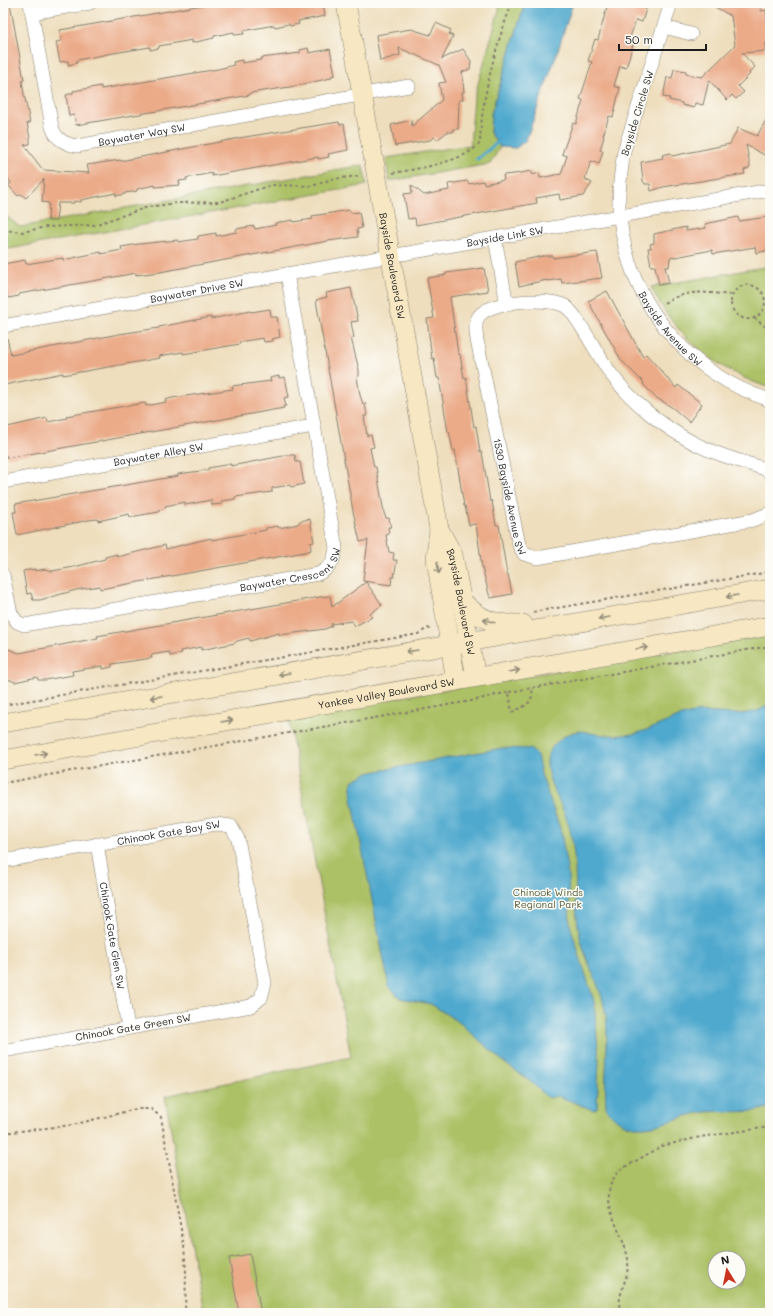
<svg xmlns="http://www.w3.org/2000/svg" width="773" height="1316" viewBox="0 0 773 1316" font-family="Mali,sans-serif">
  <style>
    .green { fill: #acc166; stroke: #646e41; fill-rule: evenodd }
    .water { fill: #50a9ce; stroke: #366275 }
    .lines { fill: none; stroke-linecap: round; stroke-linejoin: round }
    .stream { stroke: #50a9ce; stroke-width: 3.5 }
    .building { fill: #ebaa88 }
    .street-casing { stroke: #857d6c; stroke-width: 14 }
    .secondary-casing { stroke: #857d6c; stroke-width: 20 }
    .path { stroke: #857d6c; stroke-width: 2; stroke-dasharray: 3 3; stroke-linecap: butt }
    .street { stroke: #fff; stroke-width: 13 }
    .secondary { stroke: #f7e8c3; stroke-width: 19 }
    .oneway { stroke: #948c78 }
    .labels { text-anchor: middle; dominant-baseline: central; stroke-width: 3; stroke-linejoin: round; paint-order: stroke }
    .street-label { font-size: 10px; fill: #1c1c1c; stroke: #fdfcf7 }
    .park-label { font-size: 10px; fill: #565e3a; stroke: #fdfcf7 }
  </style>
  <rect width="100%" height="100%" fill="#fdfcf7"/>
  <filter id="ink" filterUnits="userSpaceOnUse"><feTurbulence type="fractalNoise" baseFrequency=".025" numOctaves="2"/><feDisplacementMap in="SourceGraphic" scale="8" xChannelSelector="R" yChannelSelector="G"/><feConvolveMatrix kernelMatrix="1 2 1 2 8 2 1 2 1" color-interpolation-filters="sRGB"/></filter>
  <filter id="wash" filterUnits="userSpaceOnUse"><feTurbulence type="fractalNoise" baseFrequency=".012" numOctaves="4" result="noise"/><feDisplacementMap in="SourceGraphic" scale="16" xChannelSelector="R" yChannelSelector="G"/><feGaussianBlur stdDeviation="0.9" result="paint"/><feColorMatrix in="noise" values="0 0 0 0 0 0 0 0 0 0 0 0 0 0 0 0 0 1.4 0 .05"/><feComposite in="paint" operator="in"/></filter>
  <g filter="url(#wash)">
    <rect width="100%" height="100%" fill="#eedebd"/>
    <path class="green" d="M501,3H525L491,114L490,133L500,147L490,164L389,181L386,158L470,145L474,98Z
      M363,165L367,185L3,250V214L20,227Z
      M770,266V388C719,372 674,336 651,287Z
      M770,635V1313H203L165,1096L351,1057L288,716ZM715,1258H739V1282H715Z"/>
    <path class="water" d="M525,3H573L556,56L526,140L516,148L500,147L490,133L491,114Z
      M770,704V1107C750,1115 728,1110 706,1112C682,1114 659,1129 635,1127C622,1125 612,1118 606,1107C604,1077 609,1047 606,1017C603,988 586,964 580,937C573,907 578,877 573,847C572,838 570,828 567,820C561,801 546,782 547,761C548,746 565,732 580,731C586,731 592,734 598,734C611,736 625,736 637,733C656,728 675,716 694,713C720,710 747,721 770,704Z
      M502,748L530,749L537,755L541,774L561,831L568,874L570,925L594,1001L599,1061L597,1108L593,1110L558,1096L548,1098L531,1082L506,1064L460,1023L431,1004L400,998L389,986L386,971L352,798V781L367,773Z"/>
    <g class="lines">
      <path class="stream" d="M477,159L497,143
        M3,240H6"/>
    </g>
    <g id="blocks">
      <path class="building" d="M3,3H10L24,80L22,81L24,94L30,123H27L30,138V144L24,145L43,170L89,173L87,165L120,160V161L245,137L339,122L340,125L344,124L348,150L328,154L329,157L318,159V157L212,176V173L186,178L187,180L179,181L180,185L155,187V185L137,189V191L125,193V194L116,196V193L81,200V202L74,201V203H58L56,221H48L49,203L42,202L44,179L26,198L21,194L18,196L8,185L11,183L3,170Z
        M227,3H323L325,16L298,21L299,24L290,26L289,24L275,27L274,25L243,31L244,34L234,35V32L214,36V38L192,43V40L159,46V48L150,50V47L108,54L77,60V63L68,65V61L60,62L56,42L61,41L60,30L197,6Z
        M608,3H646L645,9H646L642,22L636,20L629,40L634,41L626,68L620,66L614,86L620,88L613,117L609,116L603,136L604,137L600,150L603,151L599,164L591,161L585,179L592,183L583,196L560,200L559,194L536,198L537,203L416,225L415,218L408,219L404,194L412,193L411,185L424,195L449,190L448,184L467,181L469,184L483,181L484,184L504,180L503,175L514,174L532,171V175L539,173L540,178L561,174L567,156L562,154L573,123L576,124L583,100L580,99L592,62L588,61L595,39L598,40Z
        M708,3H737L735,6L760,3L761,11L766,10L770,44H765V51L742,53L755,67L749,73L750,74L738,86L744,92L736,99L732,95L727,100L709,80L703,105L695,103L694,108L682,105V103L669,100L670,98L663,97L667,77L672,78L674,69L686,71V74L702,77L735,45L731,16Z
        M436,23L451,30L449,34L453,36L442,59L463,49L471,61L470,69L462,72L464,92H462L463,100H459L458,129H453V132H447L437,140L435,137L430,140L395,146L391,125L411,120L412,126L442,100L439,83L446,82L439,65L399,48L400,55L380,61L376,35L411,29L430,35Z
        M308,48L309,53L330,49L335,75L331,76V78L290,87L250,93V95L76,125L74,115L69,116L66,95L73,93V91L101,86V89L218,69L234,65L233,62L242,60V63L261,60V58L300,53V50Z
        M770,113V158L746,145L750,165L749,168L744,170L745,174L663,187L651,191L650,184H645L643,181L641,162L663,158L662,155L671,153L672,156L730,144L738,128L757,136Z
        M350,210L351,213L359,212L362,228L357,229L358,237L328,241L160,272L136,275V273L98,280L19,294V296L8,298L6,291H3V264L25,260L26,264L63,258V260L101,252V254L122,250L121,247L139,244L178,240V242L198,239V236L216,233V236L237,232L236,229L254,226L255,229L276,225L275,223L293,220V222L313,219L312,216Z
        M738,217L739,221L768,217L770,219V250L756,253L755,247L713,254L712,250L670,258L669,267H665L669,283L659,285L655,266H651L648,248H651L650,244L654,243V234L686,227V231L706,228L705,224Z
        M597,252L602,278L562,283L561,279L547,281V280L519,286L515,262L543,256H553V258Z
        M484,268L488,291L450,297L458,354H460L464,378L466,377L474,427L476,426L480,452H482L490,501H492L496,525H499L507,574H508L512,594L490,598L482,567L476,524L469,525L465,506H464L455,450L453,451L449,431L448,432L439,378H437L434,358L432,359L427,319L434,318L427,278L446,275V273Z
        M351,288L358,321L351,322L354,338H351L359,370V376L357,377L360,395L363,404L365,403L367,416H364L367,436L371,435L374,447L370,448L374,467H376L384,513L386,518H389L391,527H388L389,534L386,535L389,552L394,553L393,560H397L394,577H392L391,585L363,581L368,540L360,542L353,511L316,300L327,297L326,293Z
        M607,291L643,357L646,354L676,388L678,385L702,404L689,422L673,408L655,397L643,384L644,383L621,360L588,301Z
        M270,309L271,317H277L280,337L272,339L273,341L264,342L263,338L239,342L240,344L183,354V352L159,356L160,358L63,375V373L4,385L3,338H7L11,355L119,334L159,328V327L211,317V319L250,311L251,312Z
        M279,376V378L285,377L289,397L284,398L286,406H283L284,408L7,458L6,455L3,456V428L47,418L48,422L67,418L66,416L113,408L145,403L146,406L166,402L165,400L172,398L233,389L232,386L271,381L270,378Z
        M288,455H295L296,462H300L304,484L291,487L290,485L272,488V492L235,497V499L222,501V504L212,505L211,500L185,505V502L165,506L166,508L159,510V512L130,517L129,514L98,521V519L89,520L17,535L13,512H16L15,504L178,476V474L208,470V468L231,464V466Z
        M310,519L314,542L310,543L311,550L305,552L100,589V586L76,590L40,600H33L31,593L27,594L23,571L35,569V571L45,569L52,571L74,567L105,559V557L117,554V557L165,545L166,549L211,538L212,540L266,530V528L278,526L279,528L298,524L300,521Z
        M366,582L382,605L370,614L372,617L355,626L352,621L331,624L332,626L325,629L280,635L279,633L250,641L249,638L237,641L235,643L201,650V647L181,651L182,653L170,656L169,652L151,655L152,658L112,664V667L103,669V666L72,671L73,675L45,680H38L37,677L15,682L3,677V647L19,653L98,638L97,636L320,597L330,596L332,607Z
        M250,1254L261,1313H239L229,1258Z"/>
    </g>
  </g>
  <g filter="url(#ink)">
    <use href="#blocks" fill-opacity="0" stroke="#857d6c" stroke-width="1"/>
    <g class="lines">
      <defs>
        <g id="street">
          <path id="s1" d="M30,3L52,127C56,139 64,144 77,146L409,86"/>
          <path id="s2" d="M671,3L624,151C621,172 617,196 620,218C629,303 688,374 770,400"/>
          <path d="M32,13L90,3"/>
          <path d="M664,27L691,34"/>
          <path d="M495,238L507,305"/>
          <path id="s3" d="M3,326L287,274L770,190"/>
          <path id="s4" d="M770,473L765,469C741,461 716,455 694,443C663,427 632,402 611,374C600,360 576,312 565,306C548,297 492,300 479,316C474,323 476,332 477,340L519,545L524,554L537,558L753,520L770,513"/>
          <path id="s5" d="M3,482L313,426"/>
          <path id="s6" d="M3,575L11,613L17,622L24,625L318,574C330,568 334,562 336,548L287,274"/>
          <path id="s7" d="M97,844L128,1028"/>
          <path id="s8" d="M3,861L216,824L231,826L238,839L265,983L261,998L251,1006L3,1051"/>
        </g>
        <g id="secondary">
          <path id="s9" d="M346,3L439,529L436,559L456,681"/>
          <path id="s10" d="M439,529L453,555L476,677"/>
          <path d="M462,601C481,621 496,625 523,624"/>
          <path d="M3,723L770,589"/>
          <path id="s11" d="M3,760L770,626"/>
        </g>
      </defs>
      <use href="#street" class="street-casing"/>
      <use href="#secondary" class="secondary-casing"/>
      <path class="path" d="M393,173C416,169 465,162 480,143C481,100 496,44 512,3
        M3,230L22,232L46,227L94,225L148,207L177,203L220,202L271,185L312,186L332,179L360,176
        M731 302a17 17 0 1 1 34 0a17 17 0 1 1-34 0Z
        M664,303C688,288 707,293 734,295
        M754,318L770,330
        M533,612L770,572
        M509,692L770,646
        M3,705L418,634L428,628L432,631
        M3,783L471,701L509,692L512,712C526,706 534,703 532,688
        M3,1133L72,1125L136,1109H151L161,1117L184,1246L186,1272L185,1313
        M620,1313C616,1294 630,1278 628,1259C623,1229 593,1198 620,1170L662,1146L700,1137L770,1127"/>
      <use href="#street" class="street"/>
      <use href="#secondary" class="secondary"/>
    </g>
    <defs><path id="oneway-shaft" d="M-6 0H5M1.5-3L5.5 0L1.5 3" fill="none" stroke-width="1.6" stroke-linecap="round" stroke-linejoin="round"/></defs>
    <g class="oneway">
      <use href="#oneway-shaft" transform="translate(438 568) rotate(81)"/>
      <use href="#oneway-shaft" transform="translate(732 596) rotate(170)"/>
      <use href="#oneway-shaft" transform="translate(604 618) rotate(170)"/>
      <use href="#oneway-shaft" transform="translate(489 621) rotate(-163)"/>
      <use href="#oneway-shaft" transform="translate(642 648) rotate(-10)"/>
      <use href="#oneway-shaft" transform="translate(412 651) rotate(170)"/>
      <use href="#oneway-shaft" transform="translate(514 671) rotate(-10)"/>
      <use href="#oneway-shaft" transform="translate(284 674) rotate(170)"/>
      <use href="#oneway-shaft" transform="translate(156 697) rotate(170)"/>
      <use href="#oneway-shaft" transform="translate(227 721) rotate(-10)"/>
      <use href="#oneway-shaft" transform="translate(41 754) rotate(-10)"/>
    </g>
  </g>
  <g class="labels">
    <g class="street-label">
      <text transform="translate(637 113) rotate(-73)">Bayside Circle SW</text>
      <text stroke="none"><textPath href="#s1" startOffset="225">Baywater Way SW</textPath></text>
      <text stroke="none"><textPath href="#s3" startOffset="510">Bayside Link SW</textPath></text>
      <text stroke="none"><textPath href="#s9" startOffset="267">Bayside Boulevard SW</textPath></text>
      <text stroke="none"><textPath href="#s3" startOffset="197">Baywater Drive SW</textPath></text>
      <text stroke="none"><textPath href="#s2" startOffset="347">Bayside Avenue SW</textPath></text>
      <text stroke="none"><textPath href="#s5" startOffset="158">Baywater Alley SW</textPath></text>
      <text stroke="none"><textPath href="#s4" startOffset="548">1530 Bayside Avenue SW</textPath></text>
      <text stroke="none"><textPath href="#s6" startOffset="333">Baywater Crescent SW</textPath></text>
      <text stroke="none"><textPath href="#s10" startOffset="77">Bayside Boulevard SW</textPath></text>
      <text stroke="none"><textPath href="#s11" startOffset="389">Yankee Valley Boulevard SW</textPath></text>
      <text stroke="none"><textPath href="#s8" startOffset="168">Chinook Gate Bay SW</textPath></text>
      <text stroke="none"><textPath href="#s7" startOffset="93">Chinook Gate Glen SW</textPath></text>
      <text transform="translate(133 1027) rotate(-10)">Chinook Gate Green SW</text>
    </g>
    <g class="park-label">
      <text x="548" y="892">Chinook Winds<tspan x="548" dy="12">Regional Park</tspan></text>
    </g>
  </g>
  <rect width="773" height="1316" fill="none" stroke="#fdfcf7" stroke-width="16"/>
  <g transform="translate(727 1270) rotate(350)"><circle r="19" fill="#fdfcf7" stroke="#a3a29f"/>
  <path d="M0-3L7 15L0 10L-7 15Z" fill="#c8321e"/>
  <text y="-6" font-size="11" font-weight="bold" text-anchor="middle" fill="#1c1c1c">N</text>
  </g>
  <path d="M619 44v6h87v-6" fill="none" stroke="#1c1c1c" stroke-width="2"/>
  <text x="625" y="44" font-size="12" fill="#1c1c1c" stroke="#fdfcf7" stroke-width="3" paint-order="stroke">50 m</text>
</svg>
